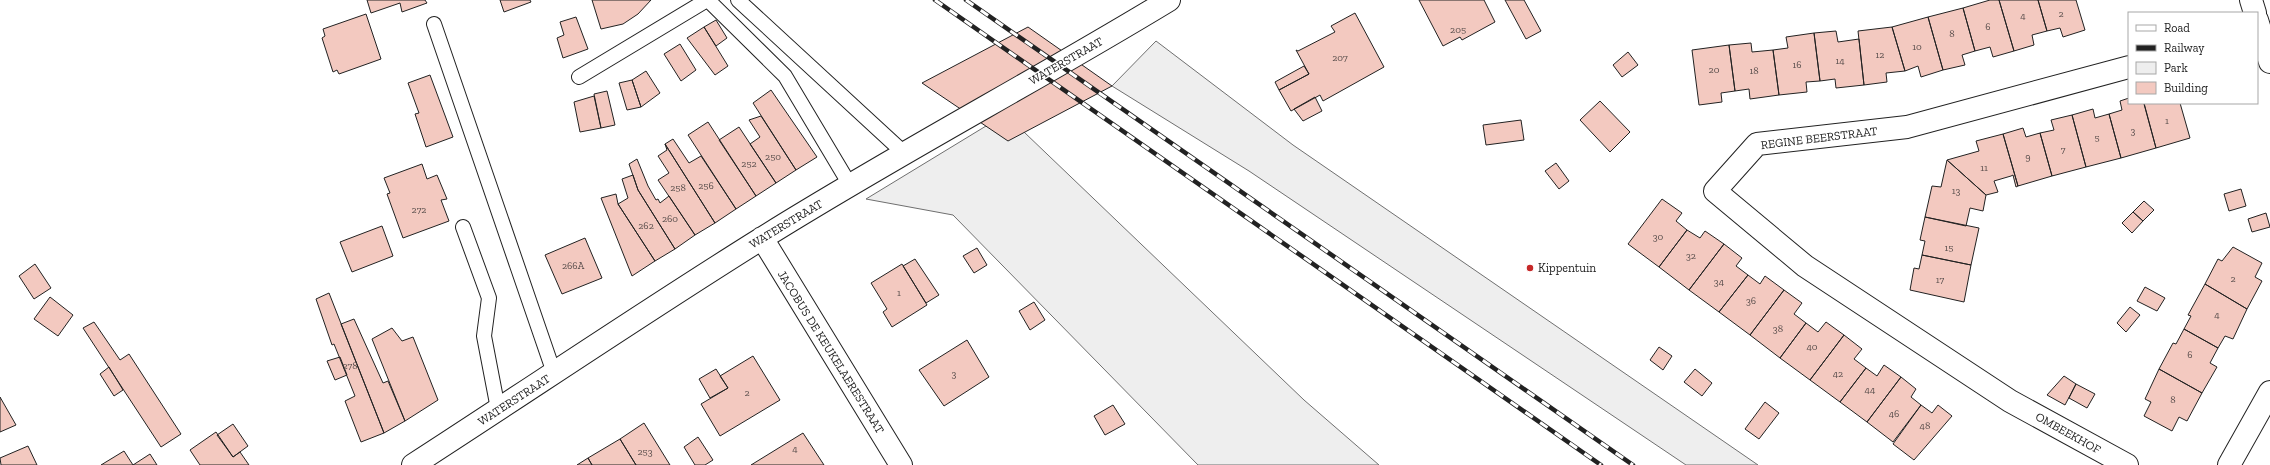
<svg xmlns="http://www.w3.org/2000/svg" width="2270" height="465" viewBox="0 0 2270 465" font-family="'Zilla Slab',serif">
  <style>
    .green { fill: #eee; stroke: #6f6f6f }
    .building { fill: #f3c9c0; stroke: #222 }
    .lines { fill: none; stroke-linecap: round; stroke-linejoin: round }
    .lane-casing { stroke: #222; stroke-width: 16 }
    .street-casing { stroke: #222; stroke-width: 24 }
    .lane { stroke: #fff; stroke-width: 14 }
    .street { stroke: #fff; stroke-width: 22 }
    .rail-casing { stroke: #222; stroke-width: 4.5 }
    .rail { stroke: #fff; stroke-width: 3; stroke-dasharray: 9; stroke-linecap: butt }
    .poi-dot { fill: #c62828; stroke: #fff; stroke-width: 1.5 }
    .labels { text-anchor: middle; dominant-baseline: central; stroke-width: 3; stroke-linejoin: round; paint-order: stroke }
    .number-label { font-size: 10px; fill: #564c4a }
    .street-label { font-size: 12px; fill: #222; stroke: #fff }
    .poi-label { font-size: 12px; fill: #222; stroke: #fff; text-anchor: start }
  </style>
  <rect width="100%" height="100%" fill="#fff"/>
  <path class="green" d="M1156,41L1293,145L1758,465H1686L1249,171L1112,86Z
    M986,126L1024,132L1304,400L1379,465H1198L953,215L866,199Z"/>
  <path class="building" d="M367,0H425L427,3L402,12L400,3L371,13Z
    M500,0H530L531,2L504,12Z
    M592,0H651L638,14L623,24L601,29Z
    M1419,0H1484L1495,22L1462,40L1460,37L1443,46Z
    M1505,0H1524L1541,31L1526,39Z
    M1990,0H1999L2014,51L1993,57L1990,47L1975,51L1963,8Z
    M1999,0H2038L2047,31L2032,35L2034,45L2014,51Z
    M2038,0H2076L2085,30L2063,37L2060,28L2047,31Z
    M1963,8L1975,51L1962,55L1965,65L1943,70L1928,17Z
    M1355,13L1384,67L1323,101L1320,95L1291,111L1279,90L1309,74L1296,50L1298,51L1335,32L1331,26Z
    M366,14L381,59L339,74L337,70L333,72L322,38L325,36L323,29Z
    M576,17L588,49L563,58L557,38L564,35L560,22Z
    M1928,17L1943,70L1921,77L1918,66L1905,71L1892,27Z
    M716,20L727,38L716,46L704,27Z
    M704,27L728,66L715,75L687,38Z
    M1028,27L1112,86L1008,141L922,83Z
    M1892,27L1905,71L1886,73L1887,82L1864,85L1858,31Z
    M1836,31L1838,42L1859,39L1864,85L1836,88L1835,79L1820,81L1814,33Z
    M1814,33L1820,81L1806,82L1807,92L1779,95L1773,50L1788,48L1786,37Z
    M1751,43L1752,52L1773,50L1779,95L1750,99L1749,89L1735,91L1729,45Z
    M680,44L696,70L681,81L664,54Z
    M1729,45L1735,91L1721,93L1722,102L1699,105L1692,50Z
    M1628,52L1638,65L1622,77L1613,65Z
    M1304,66L1309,74L1279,90L1275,82Z
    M646,71L660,93L641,107L632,80Z
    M430,75L453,137L426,147L415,114L419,113L408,83Z
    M632,80L641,107L627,110L619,83Z
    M771,90L817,157L796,170L753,103Z
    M607,91L615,125L601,128L594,94Z
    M594,96L601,128L580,132L574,102Z
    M1315,97L1322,111L1303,121L1294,109Z
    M2129,98V103H2144L2156,148L2121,158L2109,114L2122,110L2120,101Z
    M1600,101L1630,132L1610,152L1580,120Z
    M2147,103H2180L2190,138L2156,148L2144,104Z
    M2093,109L2095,118L2109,114L2121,158L2086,167L2072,115Z
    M2072,115L2086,167L2052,176L2040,133L2054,130L2051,120Z
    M761,116L796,170L776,183L750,144L760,137L749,120Z
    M1521,120L1524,140L1486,145L1483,125Z
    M708,122L756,196L736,209L688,135Z
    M739,127L776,183L756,196L719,140Z
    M2023,128L2026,137L2040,133L2052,176L2018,186L2003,134Z
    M2003,134L2018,186L2016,187L2013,175L2011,176L1994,181L1998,192L1986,195L1947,160L1979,151L1976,141Z
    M673,139L689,163L701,156L736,209L715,223L665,144Z
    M665,144L715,223L695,235L658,180L669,173L658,156L667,150Z
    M637,159L648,186L656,200L658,199L660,203L669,196L695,235L675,249L638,190L629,164Z
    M1947,160L1986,195L1983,211L1970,208L1966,226L1925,217L1932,186L1941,187Z
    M1556,163L1569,181L1559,189L1545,171Z
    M422,164L427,179L437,175L447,199L441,200L449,221L403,238L387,194L390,193L384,178Z
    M633,175L638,190L675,249L655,261L618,204L628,198L622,179Z
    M2241,189L2246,206L2229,211L2224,194Z
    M616,194L618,204L655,261L632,276L601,198Z
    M1662,199L1682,213L1676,221L1687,230L1659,267L1628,244Z
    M2144,201L2154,210L2143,221L2133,212Z
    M2133,212L2143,221L2132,233L2122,223Z
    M2266,213L2270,227L2252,232L2248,219Z
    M1925,217L1979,228L1971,265L1922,255L1925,241L1920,240Z
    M382,226L393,256L352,272L340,242Z
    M1687,230L1700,238L1705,231L1724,244L1689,290L1659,267Z
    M585,238L602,278L562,294L545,255Z
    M1724,244L1742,258L1736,266L1748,275L1719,312L1689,290Z
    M2233,247L2262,263L2255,277L2262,281L2247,309L2205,284L2218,259L2222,261Z
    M977,248L987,265L974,273L963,256Z
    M1922,255L1971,265L1964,302L1910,290L1914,268L1919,269Z
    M915,259L939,295L926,303L903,266Z
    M35,264L51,288L34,299L19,276Z
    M902,264L927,305L892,327L883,312L887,309L871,283Z
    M1748,275L1760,284L1765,276L1784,290L1750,335L1719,312Z
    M2205,284L2247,309L2233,339L2225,336L2218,348L2184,329L2191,316L2188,315Z
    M2145,287L2165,298L2157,311L2137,301Z
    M1784,290L1802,303L1794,314L1806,323L1780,358L1750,335Z
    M329,293L384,433L361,442L345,401L355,396L334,344L332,345L316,299Z
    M50,297L73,315L58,336L34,319Z
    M1034,302L1045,320L1030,330L1019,311Z
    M2130,307L2140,315L2126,332L2117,323Z
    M354,319L383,383L388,381L405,421L384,433L341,324Z
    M94,322L120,360L129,354L181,434L161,447L83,328Z
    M1826,322L1844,335L1810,380L1780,358L1806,323L1818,332Z
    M392,328L402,341L413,337L438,400L405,421L372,339Z
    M2184,329L2218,348L2210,363L2217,367L2202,393L2159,369L2173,343L2176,344Z
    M1844,335L1862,349L1854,359L1866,368L1840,402L1810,380Z
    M967,340L989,377L944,406L919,370Z
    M1659,347L1672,356L1663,370L1650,360Z
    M753,356L780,400L720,436L701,404L728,388L720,376Z
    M340,357L347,375L335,380L327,361Z
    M1884,365L1901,377L1867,422L1840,402L1866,368L1877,376Z
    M109,367L123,390L114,396L100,374Z
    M716,369L728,388L710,398L699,379Z
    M1695,369L1712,383L1702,396L1684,382Z
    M2159,369L2202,393L2187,421L2179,417L2172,431L2144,416L2151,402L2145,399Z
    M2064,376L2076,384L2065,405L2047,395Z
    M1901,377L1916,389L1911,397L1921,405L1893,442L1867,422Z
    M2076,384L2095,394L2087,408L2069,398Z
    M0,397L16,425L0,432Z
    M1765,402L1779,413L1759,439L1745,429Z
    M1113,405L1125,424L1105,435L1094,416Z
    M1921,405L1932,413L1938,405L1952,416L1914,460L1893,444Z
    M644,423L670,465H636L620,439Z
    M233,424L248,446L233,457L217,435Z
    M216,432L233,457L240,452L249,465H200L190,450Z
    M803,433L824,465H751Z
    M698,437L713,460L705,465H695L684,447Z
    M620,439L636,465H592L588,458Z
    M28,446L37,465H1L0,458Z
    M124,451L133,465L150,454L157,465H101Z
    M588,458L592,465H577Z"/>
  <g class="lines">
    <defs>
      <path id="lane" d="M708,0L785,76L850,185
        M738,0L904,153
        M434,24L554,373
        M579,77L707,0
        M463,227L489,298L484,336L498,409"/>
      <path id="street" d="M2251,0L2255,13
        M2257,20L2270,62
        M762,238L901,465
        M413,465C529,390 644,312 761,239C895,155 1034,82 1169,0
        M2127,465L2010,401L1805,266L1715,191L1757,144L1907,127L2129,67
        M2229,465L2270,392"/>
    </defs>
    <use href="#lane" class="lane-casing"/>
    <use href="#street" class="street-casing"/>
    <use href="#lane" class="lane"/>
    <use href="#street" class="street"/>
    <defs>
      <path id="rail" d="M935,0L1601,465
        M966,0L1633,465"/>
    </defs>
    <use href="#rail" class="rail-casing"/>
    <use href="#rail" class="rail"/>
  </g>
  <circle class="poi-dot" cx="1530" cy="268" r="4"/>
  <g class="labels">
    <g class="number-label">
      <text x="2061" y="14">2</text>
      <text x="2023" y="16">4</text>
      <text x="1988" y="27">6</text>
      <text x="1458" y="30">205</text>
      <text x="1952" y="34">8</text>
      <text x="1917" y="47">10</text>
      <text x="1880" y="55">12</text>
      <text x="1340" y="58">207</text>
      <text x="1840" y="61">14</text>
      <text x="1797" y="65">16</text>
      <text x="1714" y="70">20</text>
      <text x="1754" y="71">18</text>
      <text x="2167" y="121">1</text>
      <text x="2133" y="131">3</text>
      <text x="2097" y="138">5</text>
      <text x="2063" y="150">7</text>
      <text x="773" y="157">250</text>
      <text x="2028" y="157">9</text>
      <text x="749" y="164">252</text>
      <text x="1984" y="168">11</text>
      <text x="706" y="186">256</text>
      <text x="678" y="188">258</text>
      <text x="1956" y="191">13</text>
      <text x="419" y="210">272</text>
      <text x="670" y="219">260</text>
      <text x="646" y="226">262</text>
      <text x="1658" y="237">30</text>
      <text x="1949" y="248">15</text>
      <text x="1691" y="256">32</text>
      <text x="573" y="266">266A</text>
      <text x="2233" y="279">2</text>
      <text x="1940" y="280">17</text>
      <text x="1719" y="282">34</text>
      <text x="899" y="293">1</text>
      <text x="1751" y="301">36</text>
      <text x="2217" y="315">4</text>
      <text x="1778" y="329">38</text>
      <text x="1812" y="347">40</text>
      <text x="2190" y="355">6</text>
      <text x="350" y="366">278</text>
      <text x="954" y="374">3</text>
      <text x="1838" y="374">42</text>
      <text x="1870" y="390">44</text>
      <text x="747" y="393">2</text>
      <text x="2173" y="400">8</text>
      <text x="1894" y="414">46</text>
      <text x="1925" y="426">48</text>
      <text x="795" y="449">4</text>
      <text x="645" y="452">253</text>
    </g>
    <g class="street-label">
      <text transform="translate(1066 61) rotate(-30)">WATERSTRAAT</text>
      <text transform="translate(1819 138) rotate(-7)">REGINE BEERSTRAAT</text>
      <text transform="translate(786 224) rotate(-31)">WATERSTRAAT</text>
      <text transform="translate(831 352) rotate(58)">JACOBUS DE KEUKELAERESTRAAT</text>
      <text transform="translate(514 400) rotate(-33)">WATERSTRAAT</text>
      <text transform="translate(2068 433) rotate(29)">OMBEEKHOF</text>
    </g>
    <g class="poi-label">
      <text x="1538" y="268">Kippentuin</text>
    </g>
  </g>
  <rect x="2128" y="12" width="130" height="92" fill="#ffffff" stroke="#a7a7a7"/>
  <rect x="2136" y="25" width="20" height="6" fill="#ffffff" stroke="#a7a7a7"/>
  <text x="2164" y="32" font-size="12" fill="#222222">Road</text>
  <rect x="2136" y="45" width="20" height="6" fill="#222222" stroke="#a7a7a7"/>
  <text x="2164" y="52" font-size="12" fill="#222222">Railway</text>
  <rect x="2136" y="62" width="20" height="12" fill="#eeeeee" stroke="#a7a7a7"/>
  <text x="2164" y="72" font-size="12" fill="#222222">Park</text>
  <rect x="2136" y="82" width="20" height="12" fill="#f3c9c0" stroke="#a7a7a7"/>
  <text x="2164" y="92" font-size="12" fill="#222222">Building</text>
</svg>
